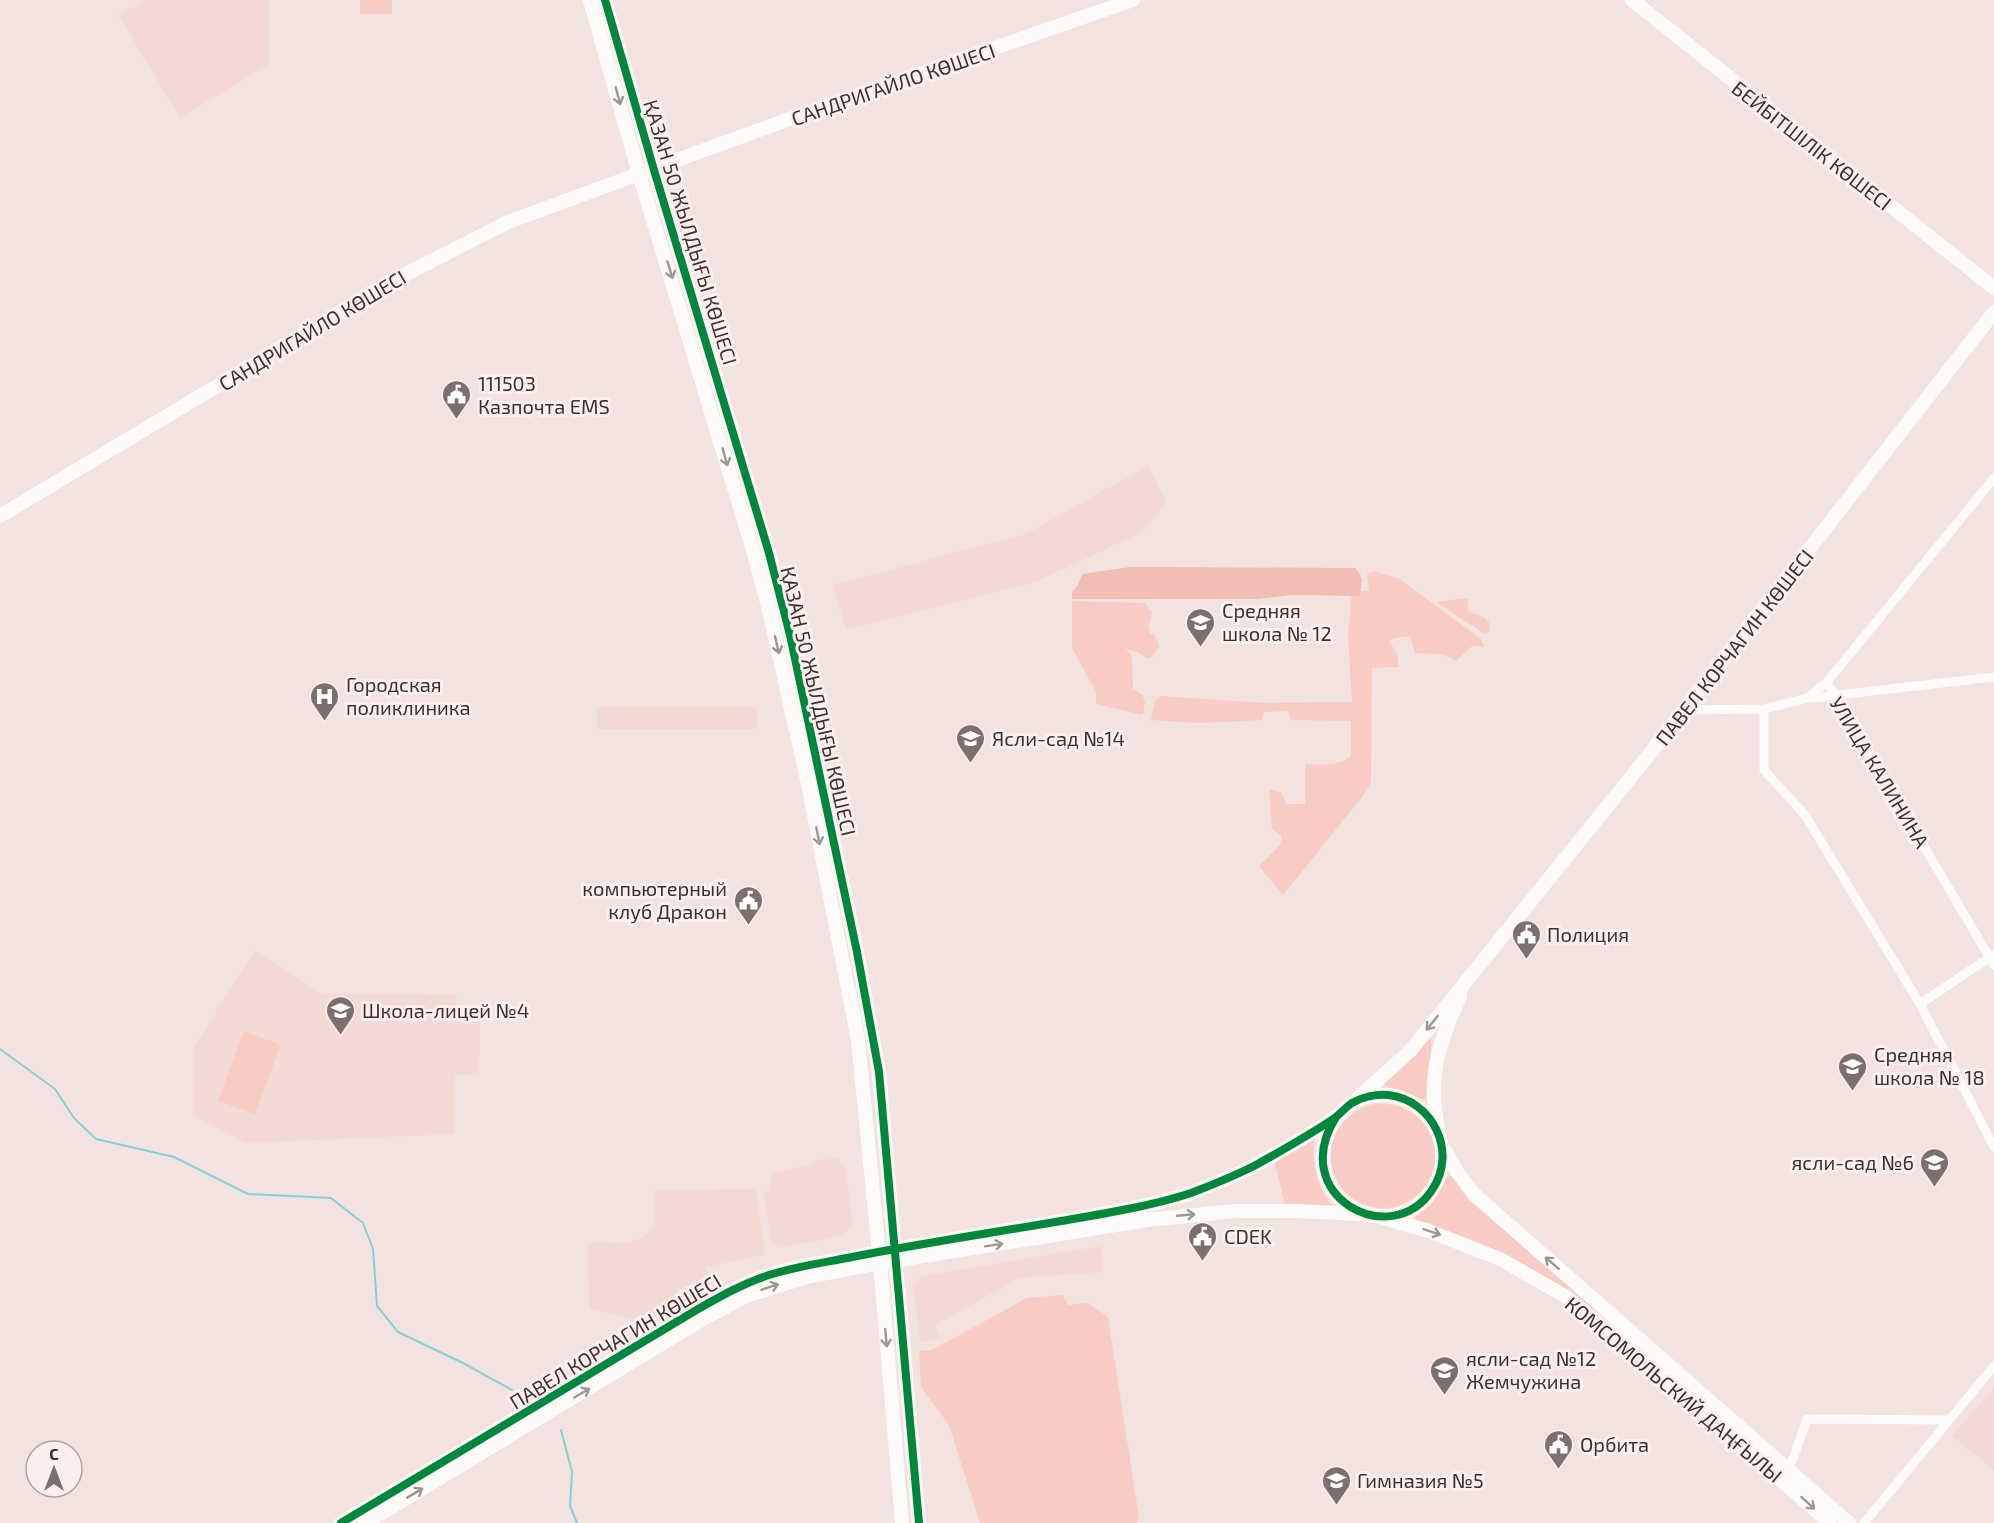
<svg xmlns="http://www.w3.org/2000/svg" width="1994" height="1523" viewBox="0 0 1994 1523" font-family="'Exo 2',sans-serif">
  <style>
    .built { fill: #f4dad5 }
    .green { fill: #f8cbc4 }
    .forest { fill: #f1bdb5 }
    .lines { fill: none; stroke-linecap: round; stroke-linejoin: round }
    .stream { stroke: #86cfd9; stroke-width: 2 }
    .street { stroke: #fdfbfa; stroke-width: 9 }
    .secondary { stroke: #fdfbfa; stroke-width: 14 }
    .cycleway-casing { stroke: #fbefed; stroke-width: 11 }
    .cycleway { stroke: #00873e; stroke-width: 8 }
    .oneway { stroke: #9c9695 }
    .labels { text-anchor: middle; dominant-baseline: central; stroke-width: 6; stroke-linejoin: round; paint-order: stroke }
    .street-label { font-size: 20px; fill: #3c3130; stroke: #fbefed }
    .poi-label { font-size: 20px; fill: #3c3130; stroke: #fbefed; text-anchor: start }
  </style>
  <rect width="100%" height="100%" fill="#f2e3e1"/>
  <path class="built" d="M145,0H269V64L180,118L119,16Z
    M1148,466L1166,501L1143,532L1037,581L846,630L833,585L1026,534Z
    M597,707H757V729H597Z
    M255,951L319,993L457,995L456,1022H480L479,1075H455L454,1134L246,1143L193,1115V1048Z
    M837,1158L846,1168L852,1224L843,1235L779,1248L771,1242L764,1194L770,1189V1182L773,1174L779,1171L808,1166L814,1161Z
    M756,1189L765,1254L706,1267L708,1276L677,1290L681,1297L641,1321L589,1309L588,1242L630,1243L643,1237L654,1225L655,1190Z
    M1101,1246L1103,1272L1020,1278L935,1325L941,1337L931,1341H920L913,1285L922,1276Z
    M1994,1388V1470L1952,1436Z"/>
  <path class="green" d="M360,0H392V14H360Z
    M1374,571L1397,578L1405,583L1481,639L1484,647L1472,646L1456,661L1443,654L1415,653L1410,636L1400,637L1389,640L1397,654L1399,667L1372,668L1371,782L1363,796L1283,895L1259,866L1280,845L1282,837L1272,829L1269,789L1282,793L1286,804H1305V764C1322,765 1336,766 1351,757V721L1291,720L1288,711L1264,712L1262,720L1199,723L1151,720L1155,701L1161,696L1265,703L1352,702L1348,635L1352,591H1369L1367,574Z
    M1468,598V611L1485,618L1490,624V631L1485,634L1436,602Z
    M1072,601L1145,603L1152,612L1150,622L1148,623L1150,634L1154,633L1159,646L1152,657L1147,658L1137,652L1126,648L1132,657L1133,689L1127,687L1142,694L1145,702L1143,715L1096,704V692L1072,648Z
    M244,1031L281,1045L255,1114L218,1101Z
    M1427,1038L1431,1040C1432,1044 1427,1096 1425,1100L1384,1085V1081Z
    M1331 1156a52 52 0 1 1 104 0a52 52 0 1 1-104 0Z
    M1315,1136C1310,1162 1316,1184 1332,1206L1327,1208L1285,1205L1274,1159Z
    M1451,1175L1456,1178L1461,1190L1468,1200L1498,1224L1638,1346L1585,1306L1418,1223L1415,1216L1433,1202L1444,1180Z
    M1062,1295L1068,1305L1088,1303L1108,1317L1139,1518L1137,1523H980L949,1425L921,1387L919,1351L932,1350L1027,1298Z"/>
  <path class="forest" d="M1130,567L1356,568L1362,579L1360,596L1293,595L1256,599H1072V592L1078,585L1082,574Z"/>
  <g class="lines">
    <path class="stream" d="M0,1049L55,1089L74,1118L96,1139L174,1157L248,1194L331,1198L363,1223L373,1249L377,1306L398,1332L465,1364L512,1390
      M561,1430L572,1472L570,1506L577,1523"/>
    <path class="street" d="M1827,682L1994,965
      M1812,698L1994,677
      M1764,709V770L1805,815L1920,1004L1994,1147
      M1684,710L1764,709L1808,698L1827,682L1994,478
      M1920,1004L1993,955
      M1787,1469L1794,1456L1807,1419L1948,1420
      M1864,1523L1994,1366"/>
    <path class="secondary" d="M590,0L639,174L755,557L769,610L808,784L858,1040L880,1263L902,1523
      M605,0L654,170L769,553L790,635L857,952L879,1072L919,1523
      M1632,0L1994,288
      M0,516L394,280L508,222L792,118L1133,0
      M1358,1098L1410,1051L1648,756L1994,312
      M1438,1128C1427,1074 1439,1044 1460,996
      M1444,1149L1457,1172L1476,1196L1849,1523
      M1383,1218L1429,1231L1500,1259L1565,1296L1627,1346L1830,1523
      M341,1523L698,1309C721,1296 744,1283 769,1275C794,1267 821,1263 847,1258C918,1244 990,1233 1061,1221C1102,1214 1152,1206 1191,1193C1212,1185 1234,1176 1254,1166C1281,1151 1310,1135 1336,1117C1341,1113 1346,1107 1352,1103C1362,1097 1376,1094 1388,1095C1433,1100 1458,1152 1432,1190C1391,1252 1286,1196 1336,1117
      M365,1523L703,1319L746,1296L807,1277L880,1263L1147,1220L1236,1211H1297L1360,1214"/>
    <defs>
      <path id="cycleway" d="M605,0L654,170L769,553L790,635L857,952L879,1072L919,1523
        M341,1523L698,1309C721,1296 744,1283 769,1275C794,1267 821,1263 847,1258C918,1244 990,1233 1061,1221C1102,1214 1152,1206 1191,1193C1212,1185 1234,1176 1254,1166C1281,1151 1310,1135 1336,1117C1341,1113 1346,1107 1352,1103C1362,1097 1376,1094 1388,1095C1433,1100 1458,1152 1432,1190C1391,1252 1286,1196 1336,1117"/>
    </defs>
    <use href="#cycleway" class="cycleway-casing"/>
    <use href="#cycleway" class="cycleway"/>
  </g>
  <defs><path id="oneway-shaft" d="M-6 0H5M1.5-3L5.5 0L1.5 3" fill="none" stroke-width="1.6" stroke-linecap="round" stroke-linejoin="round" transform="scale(1.5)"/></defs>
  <g class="oneway">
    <use href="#oneway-shaft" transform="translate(618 96) rotate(75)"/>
    <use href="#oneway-shaft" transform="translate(670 270) rotate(73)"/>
    <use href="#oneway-shaft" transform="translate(725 457) rotate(74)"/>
    <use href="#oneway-shaft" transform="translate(777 645) rotate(77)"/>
    <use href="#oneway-shaft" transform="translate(818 836) rotate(79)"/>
    <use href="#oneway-shaft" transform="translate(1432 1023) rotate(129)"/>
    <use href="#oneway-shaft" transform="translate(1186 1215) rotate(-5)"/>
    <use href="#oneway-shaft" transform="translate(1432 1232) rotate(19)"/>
    <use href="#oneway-shaft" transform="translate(994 1245) rotate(-9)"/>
    <use href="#oneway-shaft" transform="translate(1552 1263) rotate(-139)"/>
    <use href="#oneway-shaft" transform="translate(770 1287) rotate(-18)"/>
    <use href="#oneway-shaft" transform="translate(886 1338) rotate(85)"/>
    <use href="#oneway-shaft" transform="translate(582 1393) rotate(-30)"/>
    <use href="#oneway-shaft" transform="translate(415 1493) rotate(-31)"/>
    <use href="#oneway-shaft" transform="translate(1808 1503) rotate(42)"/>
  </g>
  <defs>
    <symbol id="civic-pin" viewBox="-11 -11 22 30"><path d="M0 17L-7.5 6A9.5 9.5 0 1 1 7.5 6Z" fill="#7c6f6e" stroke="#fbefed"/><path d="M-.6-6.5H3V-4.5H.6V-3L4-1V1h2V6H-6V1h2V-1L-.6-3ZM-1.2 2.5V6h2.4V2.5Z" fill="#fff"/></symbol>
    <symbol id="school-pin" viewBox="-11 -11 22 30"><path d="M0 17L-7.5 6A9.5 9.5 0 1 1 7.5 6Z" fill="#7c6f6e" stroke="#fbefed"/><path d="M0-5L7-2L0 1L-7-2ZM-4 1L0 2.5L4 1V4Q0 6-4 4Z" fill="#fff"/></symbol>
    <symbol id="hospital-pin" viewBox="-11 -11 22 30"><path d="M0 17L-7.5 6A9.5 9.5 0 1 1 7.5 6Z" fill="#7c6f6e" stroke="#fbefed"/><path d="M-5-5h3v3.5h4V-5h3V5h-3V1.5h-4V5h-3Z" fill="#fff"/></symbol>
  </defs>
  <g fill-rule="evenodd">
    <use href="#civic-pin" x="440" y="378" width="33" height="45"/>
    <use href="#school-pin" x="1184" y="606" width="33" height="45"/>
    <use href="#hospital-pin" x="308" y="680" width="33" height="45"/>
    <use href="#school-pin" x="954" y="722" width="33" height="45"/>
    <use href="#civic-pin" x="732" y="884" width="33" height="45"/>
    <use href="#civic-pin" x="1510" y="918" width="33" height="45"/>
    <use href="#school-pin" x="324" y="994" width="33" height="45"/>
    <use href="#school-pin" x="1836" y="1050" width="33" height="45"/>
    <use href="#school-pin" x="1918" y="1146" width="33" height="45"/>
    <use href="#civic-pin" x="1186" y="1220" width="33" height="45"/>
    <use href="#school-pin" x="1428" y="1354" width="33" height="45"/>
    <use href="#civic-pin" x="1542" y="1428" width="33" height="45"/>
    <use href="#school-pin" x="1320" y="1464" width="33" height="45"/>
  </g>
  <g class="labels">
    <g class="street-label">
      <text transform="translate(893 84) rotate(-19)">САНДРИГАЙЛО КӨШЕСІ</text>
      <text transform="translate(1812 145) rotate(38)">БЕЙБІТШІЛІК КӨШЕСІ</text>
      <text transform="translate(691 232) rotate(73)">ҚАЗАН 50 ЖЫЛДЫҒЫ КӨШЕСІ</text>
      <text transform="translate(312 330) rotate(-31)">САНДРИГАЙЛО КӨШЕСІ</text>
      <text transform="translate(1734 647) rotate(-52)">ПАВЕЛ КОРЧАГИН КӨШЕСІ</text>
      <text transform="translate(819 701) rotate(77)">ҚАЗАН 50 ЖЫЛДЫҒЫ КӨШЕСІ</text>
      <text transform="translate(1880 772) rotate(59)">УЛИЦА КАЛИНИНА</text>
      <text transform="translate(615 1341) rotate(-31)">ПАВЕЛ КОРЧАГИН КӨШЕСІ</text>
      <text transform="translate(1674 1389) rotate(40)">КОМСОМОЛЬСКИЙ ДАҢҒЫЛЫ</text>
    </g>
    <g class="poi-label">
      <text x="478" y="383">111503<tspan x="478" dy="23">Казпочта EMS</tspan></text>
      <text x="1222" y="610">Средняя<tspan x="1222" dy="23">школа № 12</tspan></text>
      <text x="346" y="684">Городская<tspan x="346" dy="23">поликлиника</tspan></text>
      <text x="992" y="738">Ясли-сад №14</text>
      <text x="727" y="888" text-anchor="end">компьютерный<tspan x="727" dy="23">клуб Дракон</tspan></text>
      <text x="1547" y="934">Полиция</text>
      <text x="362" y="1010">Школа-лицей №4</text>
      <text x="1874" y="1054">Средняя<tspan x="1874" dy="23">школа № 18</tspan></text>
      <text x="1914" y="1162" text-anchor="end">ясли-сад №6</text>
      <text x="1224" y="1236">CDEK</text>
      <text x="1466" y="1358">ясли-сад №12<tspan x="1466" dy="23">Жемчужина</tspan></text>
      <text x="1580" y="1444">Орбита</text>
      <text x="1357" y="1480">Гимназия №5</text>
    </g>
  </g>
  <g transform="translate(54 1469)"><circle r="28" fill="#fbefed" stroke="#afa3a1" stroke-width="1.5"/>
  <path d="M0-4.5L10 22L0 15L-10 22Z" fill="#7c6f6e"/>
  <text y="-9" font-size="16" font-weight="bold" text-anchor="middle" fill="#3c3130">С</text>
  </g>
</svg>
